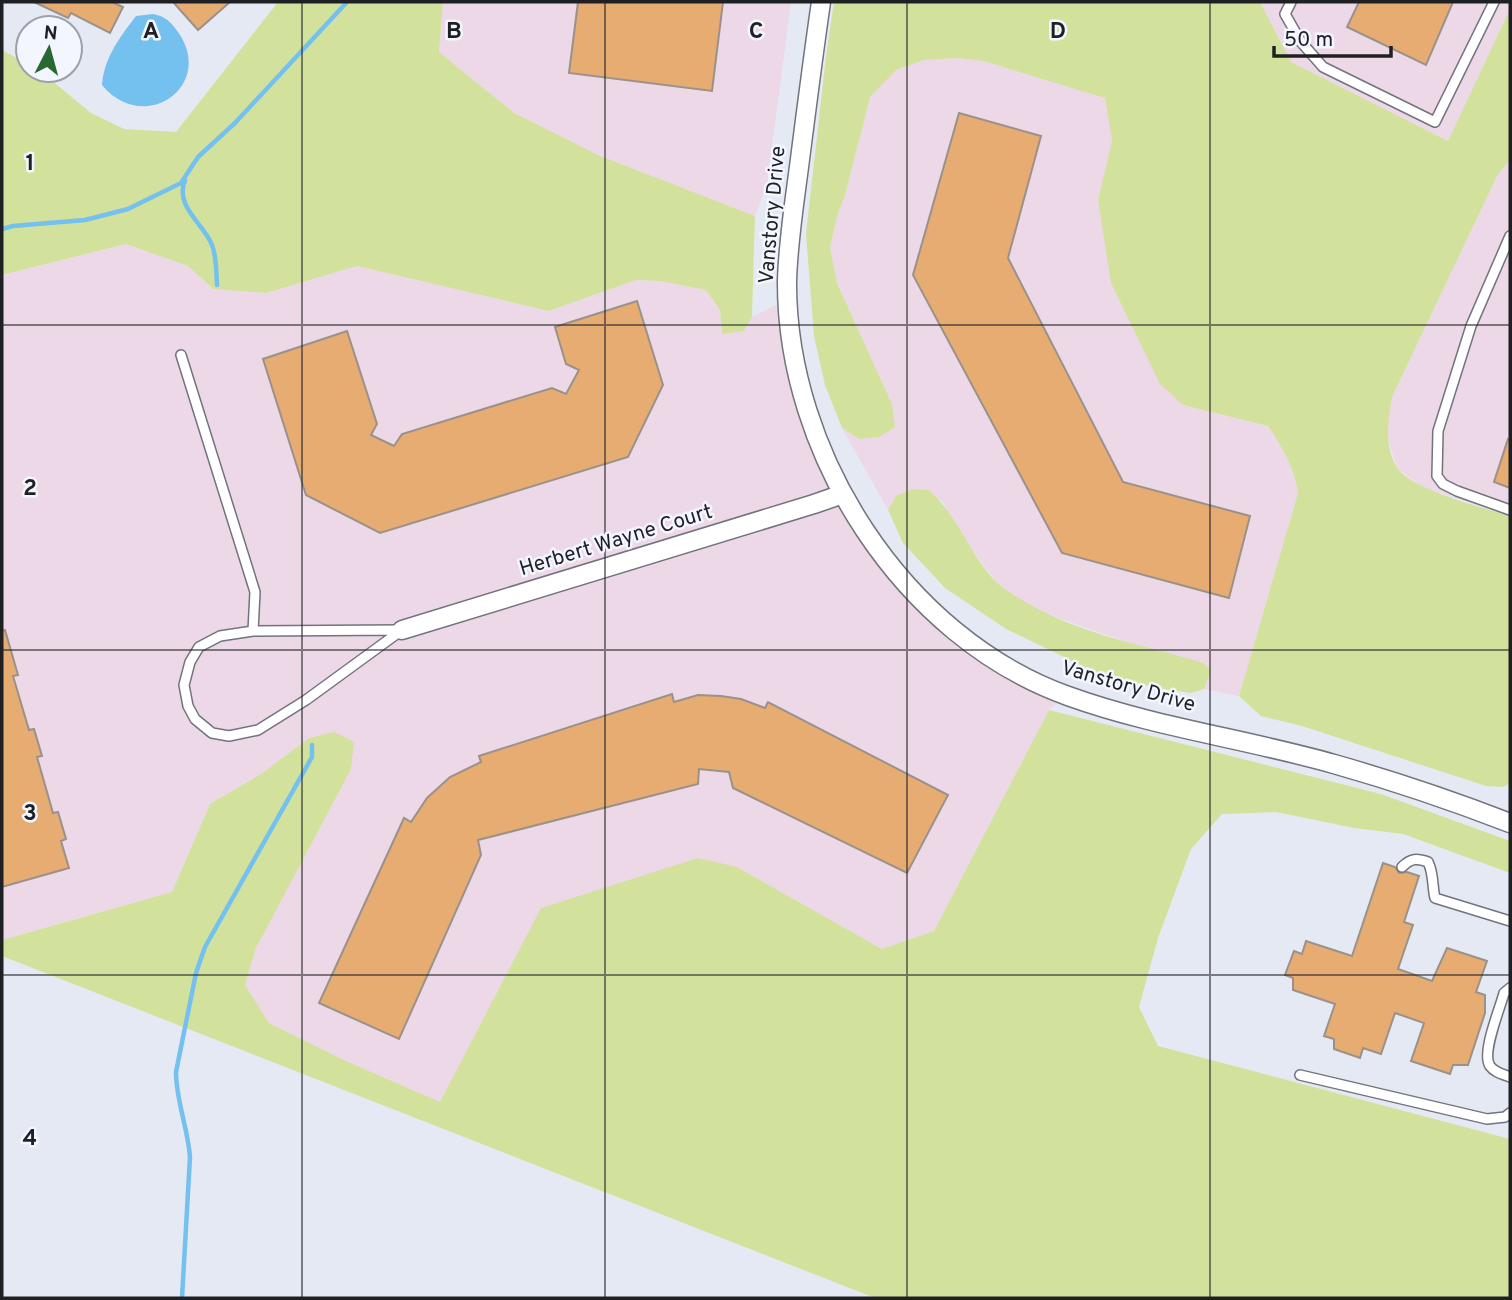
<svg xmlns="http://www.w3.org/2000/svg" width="1512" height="1300" viewBox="0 0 1512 1300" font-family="Overpass,sans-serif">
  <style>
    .industrial { fill: #edd8e7 }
    .green { fill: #d2e29d }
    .water { fill: #74c0ef }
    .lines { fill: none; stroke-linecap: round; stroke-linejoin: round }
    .stream { stroke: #74c0ef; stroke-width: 4.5 }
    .building { fill: #e6ac72; stroke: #9a928a; stroke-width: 2 }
    .lane-casing { stroke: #71747d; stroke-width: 12 }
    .street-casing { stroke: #71747d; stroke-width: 21 }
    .lane { stroke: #fff; stroke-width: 9 }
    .street { stroke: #fff; stroke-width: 18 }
    .grid { fill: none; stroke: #1f2024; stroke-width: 2; stroke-opacity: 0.55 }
    .labels { text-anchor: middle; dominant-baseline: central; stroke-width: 5; stroke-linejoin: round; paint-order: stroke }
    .street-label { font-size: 21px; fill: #1f2024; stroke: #f3f6fe }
    .grid-label { font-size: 23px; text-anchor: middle; font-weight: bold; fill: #1f2024; stroke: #f3f6fe; stroke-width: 5; stroke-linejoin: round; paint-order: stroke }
  </style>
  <rect width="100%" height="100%" fill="#e5e9f3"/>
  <path class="industrial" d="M443,2H791L767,185L755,216L598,155L514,113L439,52Z
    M1260,2H1510V9L1448,141L1291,62Z
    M958,58L983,61L1106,98L1112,141L1098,200L1183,405L1268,426L1289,458L1298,493L1239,696L1204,689L1211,671L1038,611L996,582L963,537L942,501L912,489L897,496L888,510L842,428L859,439L892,404L837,283L830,247L838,213L845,196L870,97L896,70L924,60Z
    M1510,160V516L1422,487L1397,468L1386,433L1392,397L1498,174Z
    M126,244L188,266L213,289L266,293L357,266L549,311L636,280L660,281L706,290L720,310L722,333L744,331L752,317L788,299L794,357L843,494L935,615L1065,695L1049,710L934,931L882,949L737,867L542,908L440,1103L348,1062L269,1023L245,985L256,948L309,738L261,774L210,804L172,892L2,940V275Z"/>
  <path class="green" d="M278,2H443L439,52L514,113L598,155L755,216L752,317L744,331L722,334L720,310L706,290L660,281L636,280L549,311L357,266L266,293L213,289L188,266L126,244L2,275V50L28,64V70H39L91,113L124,129L176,132Z
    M834,2H1260L1291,62L1448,141L1510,9V160L1498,174L1392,397C1388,420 1384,444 1396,466C1408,489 1485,508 1510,516V783L1503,787L1486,786L1302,726L1261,716L1239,696L1298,493C1294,467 1283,448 1268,426L1183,405L1160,384L1111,283L1098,200L1112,141L1105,98L983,61L958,58L924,60L896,70L870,97L845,196L838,213L830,247L837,283L892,404L895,427L879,437L859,439L842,428L825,385L814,336L806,234L826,56Z
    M912,489L929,490C957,515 970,554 995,581C1000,586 1007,590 1013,594C1068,632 1140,644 1204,663L1211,671L1204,689L1191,693L1158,688L1099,674L1006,629L945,588L903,543L888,510L896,496Z
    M1049,710L1381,794L1510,841V873L1403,834L1354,828L1276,812L1222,814L1191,849L1158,938L1139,1007L1158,1046L1510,1139V1298H875L2,956V940L172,892L210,804L261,774L309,738L334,732L354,742L351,769L256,948L245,985L269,1023L348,1062L440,1102L541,908L698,858L737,867L882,949L934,931Z"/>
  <path class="water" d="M153,14C165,16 171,22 178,32C216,86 144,136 102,85C104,58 120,37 136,16Z"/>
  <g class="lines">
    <path class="stream" d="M185,180C174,206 204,224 212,245C217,258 216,271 217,285
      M2,229L13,226L85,220L128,209L181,183L198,157L235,123L347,2
      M182,1298L190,1157C188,1128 176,1101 176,1072L196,973L205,947L312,757V745"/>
  </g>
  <path class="building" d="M34,2H112L123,7L110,33L71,13L68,18Z
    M173,2H230L198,30Z
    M578,2H723L712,91L569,73Z
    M1359,2H1453L1426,65L1347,27Z
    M959,113L1041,136L1008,258L1123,482L1250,516L1229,598L1062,553L913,275Z
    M637,301L663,385L628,457L380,533L306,495L263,359L347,331L377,424L371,435L394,446L402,434L552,388L566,394L579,370L566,364L555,327Z
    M1508,439L1510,440V488L1494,482Z
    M5,630L18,675L13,676L29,730L34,729L42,756L37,757L53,813L58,812L66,839L61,841L69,868L2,887V631Z
    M672,694L674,702L698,695L721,696L741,699L765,708L768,702L948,795L907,873L733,788L729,772L699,769L698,784L478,840L481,855L399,1039L319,1003L404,818L411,822L427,798L450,777L481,762L479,756Z
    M1383,863L1395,867L1399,873L1407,872L1419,876L1404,922L1413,925L1398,969L1432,981L1447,948L1487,961L1476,992L1485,995V1013L1468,1065H1453L1450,1074L1411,1061L1424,1023L1395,1013L1381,1054L1363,1048L1360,1058L1334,1049V1039L1324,1036L1335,1004L1293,990V978L1285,975L1294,951L1302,954L1306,941L1352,956Z"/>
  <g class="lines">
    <defs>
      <path id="lane" d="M1291,2L1285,14L1301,42L1323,67L1435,122L1494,2
        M1510,236L1471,326L1438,431L1437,476L1443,484L1457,491L1510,510
        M181,355L255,592L253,631
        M402,630L306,700L258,730L229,736L212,733L195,719L188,706L184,685L190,662L199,647L220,636L253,631Z
        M1402,867C1411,858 1417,858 1428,862C1434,874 1432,886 1435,898L1510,921
        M1510,988L1504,993C1500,1009 1481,1053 1490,1066C1495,1073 1503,1074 1510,1077
        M1300,1075L1487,1119L1505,1117L1510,1113"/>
      <path id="street" d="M821,2C813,57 806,112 799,167C794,205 788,243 787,281C786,453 903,637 1068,696C1154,727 1246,739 1334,764C1394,781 1453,801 1510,823
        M402,630L814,504L843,494"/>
    </defs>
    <use href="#lane" class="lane-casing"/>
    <use href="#street" class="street-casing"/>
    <use href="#lane" class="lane"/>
    <use href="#street" class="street"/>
  </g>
  <path class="grid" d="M302,2V1298M605,2V1298M907,2V1298M1210,2V1298M2,325H1510M2,650H1510M2,975H1510"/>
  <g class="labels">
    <g class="street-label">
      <text transform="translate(773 215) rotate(-85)">Vanstory Drive</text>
      <text transform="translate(616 541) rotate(-17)">Herbert Wayne Court</text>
      <text transform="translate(1128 687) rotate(16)">Vanstory Drive</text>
    </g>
  </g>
  <g class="grid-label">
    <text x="151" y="38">A</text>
    <text x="454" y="38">B</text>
    <text x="756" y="38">C</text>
    <text x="1058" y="38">D</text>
    <text x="30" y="170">1</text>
    <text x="30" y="495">2</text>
    <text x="30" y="820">3</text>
    <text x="30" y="1145">4</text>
  </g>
  <rect width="1512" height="1300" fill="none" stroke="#1f2024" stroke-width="7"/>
  <g transform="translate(49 49) rotate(6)"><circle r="33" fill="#f3f6fe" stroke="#9ea0a7" stroke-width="2"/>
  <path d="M0-5L12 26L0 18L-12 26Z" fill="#296831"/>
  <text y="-10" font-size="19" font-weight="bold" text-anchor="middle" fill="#1f2024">N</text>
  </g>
  <path d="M1274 46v10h117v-10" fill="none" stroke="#1f2024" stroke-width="3.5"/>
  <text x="1284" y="46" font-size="21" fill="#1f2024" stroke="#f3f6fe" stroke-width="5" paint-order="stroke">50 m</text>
</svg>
